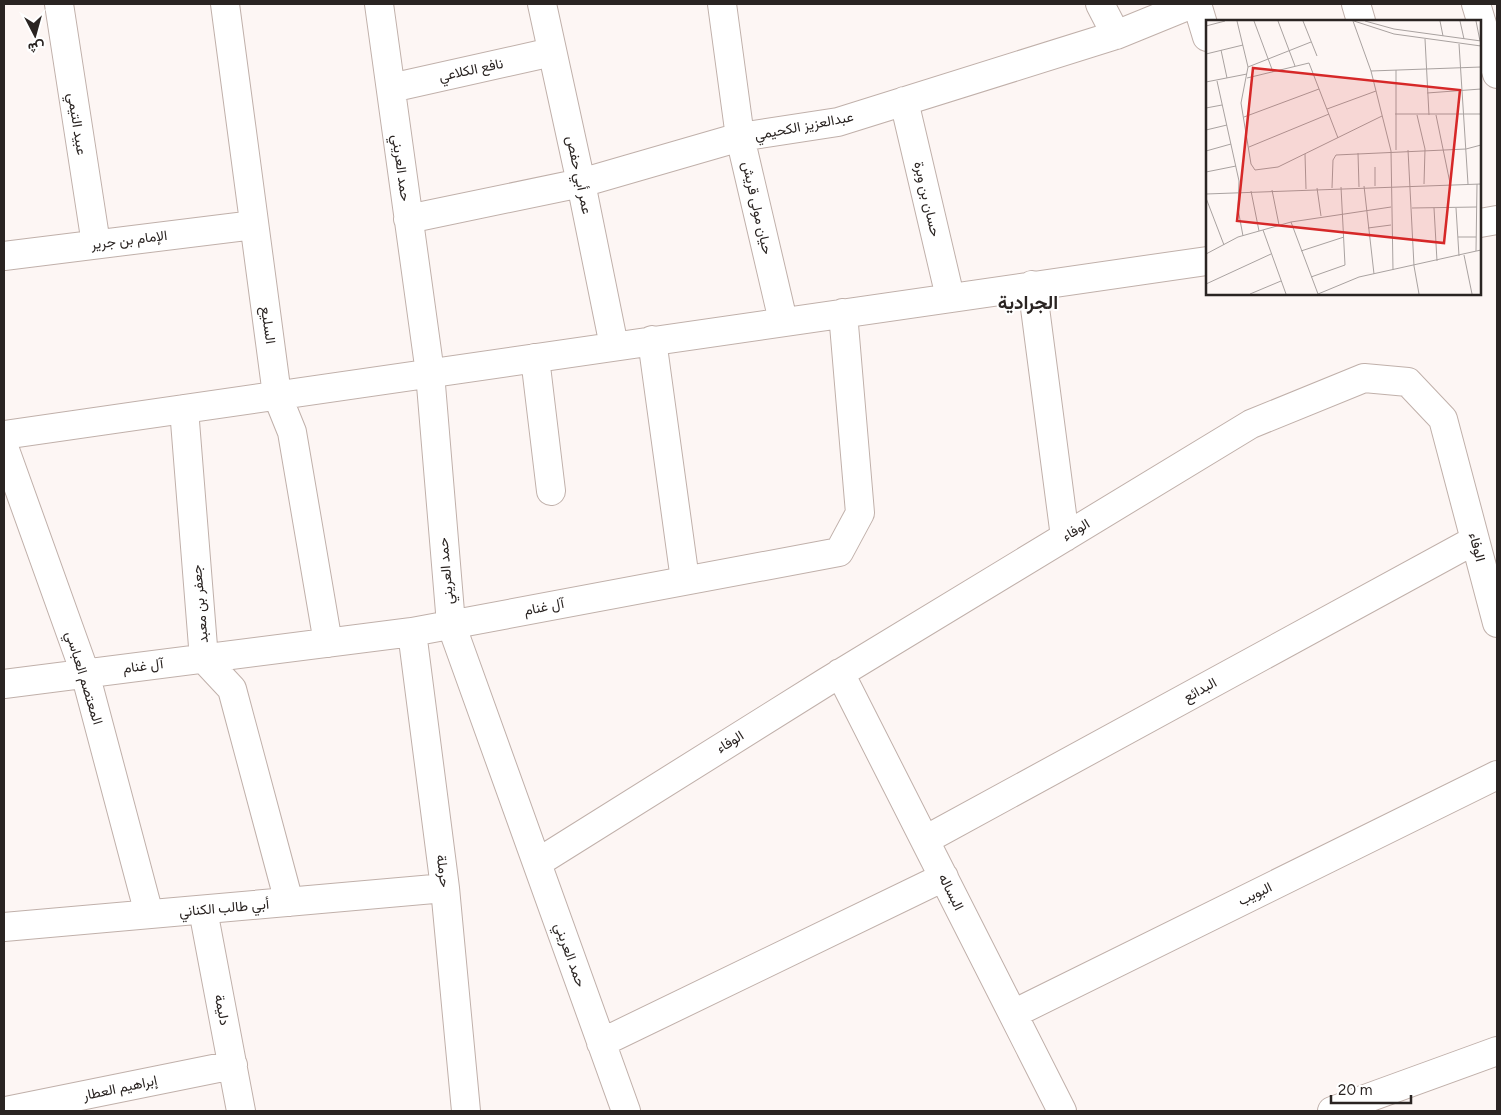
<svg xmlns="http://www.w3.org/2000/svg" width="1501" height="1115" viewBox="0 0 1501 1115" font-family="Figtree,Vazirmatn,sans-serif">
  <style>
    .lines { fill: none; stroke-linecap: round; stroke-linejoin: round }
    .minor-casing { stroke: #c0b0aa; stroke-width: 30 }
    .minor { stroke: #fff; stroke-width: 28 }
    .labels { text-anchor: middle; dominant-baseline: central; stroke-width: 4; stroke-linejoin: round; paint-order: stroke }
    .street-label { font-size: 14px; fill: #2a2422; stroke: #fff }
    .district-label { font-size: 19px; font-weight: bold; fill: #2a2422; stroke: #fff }
    .inset-road { fill: none; stroke: #a9a2a0; stroke-width: 1 }
    .view { fill: #d62828; fill-opacity: 0.15; stroke: #d62828; stroke-width: 2.5 }
    .inset-edge { fill: none; stroke: #2a2422; stroke-width: 2.5 }
  </style>
  <rect width="100%" height="100%" fill="#fdf6f4"/>
  <g class="lines">
    <defs>
      <path id="minor" d="M59,4L96,244
        M225,4L277,395L292,432L328,643
        M379,4L430,373L451,624L626,1111
        M542,4L581,183L614,346
        M722,4L740,137L783,321
        M1100,4L1116,35
        M1197,4L1207,37
        M1356,4L1361,21
        M1476,4L1497,74
        M391,88L552,52
        M904,101L950,297
        M408,219L581,183L740,137L838,122L1116,35L1192,4
        M1480,223L1497,220
        M4,256L254,225
        M1032,285L1065,537
        M652,340L685,580
        M535,358L551,491
        M184,409L204,659L232,689L289,902
        M4,435L1207,261
        M4,447L85,673L149,914
        M412,632L445,888L466,1111
        M840,673L1062,1111
        M4,684L412,632L839,552L860,513L843,313
        M925,840L1475,540
        M537,863L826,682L1251,424L1364,378L1408,382L1443,419L1497,623
        M203,910L241,1111
        M4,927L445,888
        M1013,1014L1497,775
        M601,1043L944,877
        M6,1111L233,1065
        M1332,1111L1497,1051"/>
    </defs>
    <use href="#minor" class="minor-casing"/>
    <use href="#minor" class="minor"/>
  </g>
  <g class="labels">
    <g class="street-label">
      <text transform="translate(471 70) rotate(-12)">نافع الكلاعي</text>
      <text transform="translate(77 124) rotate(81)">عبيد التيمي</text>
      <text transform="translate(804 126) rotate(-11)">عبدالعزيز الكحيمي</text>
      <text transform="translate(401 168) rotate(82)">حمد العريني</text>
      <text transform="translate(579 175) rotate(78)">عمر أبي حفص</text>
      <text transform="translate(927 199) rotate(77)">حسان بن وبرة</text>
      <text transform="translate(757 208) rotate(77)">حيان مولى قريش</text>
      <text transform="translate(129 240) rotate(-7)">الإمام بن جرير</text>
      <text transform="translate(268 325) rotate(82)">السليع</text>
      <text transform="translate(1076 530) rotate(-31)">الوفاء</text>
      <text transform="translate(1477 547) rotate(75)">الوفاء</text>
      <text transform="translate(446 571) rotate(-95)">حمد العريني</text>
      <text transform="translate(200 604) rotate(-95)">جعفر بن معبد</text>
      <text transform="translate(544 607) rotate(-11)">آل غنام</text>
      <text transform="translate(143 666) rotate(-7)">آل غنام</text>
      <text transform="translate(84 678) rotate(73)">المعتصم العباسي</text>
      <text transform="translate(1200 690) rotate(-29)">البدائع</text>
      <text transform="translate(730 742) rotate(-32)">الوفاء</text>
      <text transform="translate(443 871) rotate(83)">حرملة</text>
      <text transform="translate(951 892) rotate(63)">البساله</text>
      <text transform="translate(1255 894) rotate(-26)">البويب</text>
      <text transform="translate(224 908) rotate(-5)">أبي طالب الكناني</text>
      <text transform="translate(570 955) rotate(70)">حمد العريني</text>
      <text transform="translate(222 1010) rotate(79)">دليمة</text>
      <text transform="translate(120 1088) rotate(-12)">إبراهيم العطار</text>
    </g>
    <g class="district-label">
      <text x="1028" y="302">الجرادية</text>
    </g>
  </g>
  <g transform="translate(1206 20)">
    <rect width="275" height="275" fill="#fdf6f4"/>
    <path class="inset-road" d="M31,1L42,47L35,83L45,144L49,150L72,147L176,96M48,1L67,52M72,1L89,46M97,1L111,36M147,1L165,51L185,131L187,250M148,1L188,14L275,26M159,1L188,9L275,21M234,1L237,16M254,1L258,19M270,1L274,21M0,6L19,1M219,19L223,95M253,24L262,164M15,30L21,58M0,34L37,25M42,47L105,22M190,50V130M165,51L275,47M41,58L103,43L132,118M11,61L33,161L32,189L37,216M0,62L41,54M221,73L275,69M0,88L16,85M121,89L170,71M189,94H275M211,95L219,129L218,164M230,95L244,163M38,97L113,69M0,110L21,105M43,127L123,94M202,130L208,246L213,274M0,131L25,124M152,133L153,167M99,134L100,169M169,147V166M0,152L30,146M158,166L168,254M111,168L115,196M126,168L127,140L130,135L260,129L275,125M66,170L73,205M45,171L53,211M0,174L275,164M0,178L18,225M206,188L271,187M228,188L231,241M250,188L253,236M85,202L112,274L153,257L275,230M162,208L185,205M57,210L80,274M252,217H270M95,231L138,217M270,231L271,164M0,234L32,217L85,202L185,187M258,235L266,274M105,257L139,245L135,167M0,264L65,234M44,274L75,261"/>
    <path class="view" d="M47,48L254,70L238,223L31,201Z"/>
    <rect width="275" height="275" class="inset-edge"/>
  </g>
  <rect width="1501" height="1115" fill="none" stroke="#2a2422" stroke-width="10"/>
  <g transform="translate(35 35) rotate(174)" stroke="#ffffff" stroke-width="4" paint-order="stroke">
  <path d="M0-4L9 19L0 12L-9 19Z" fill="#2a2422"/>
  <text y="-8" font-size="14" font-weight="bold" text-anchor="middle" fill="#2a2422">ش</text>
  </g>
  <path d="M1331 1095v8h80v-8" fill="none" stroke="#2a2422" stroke-width="2.5"/>
  <text x="1338" y="1095" font-size="15" fill="#2a2422" stroke="#ffffff" stroke-width="4" paint-order="stroke">20 m</text>
</svg>
